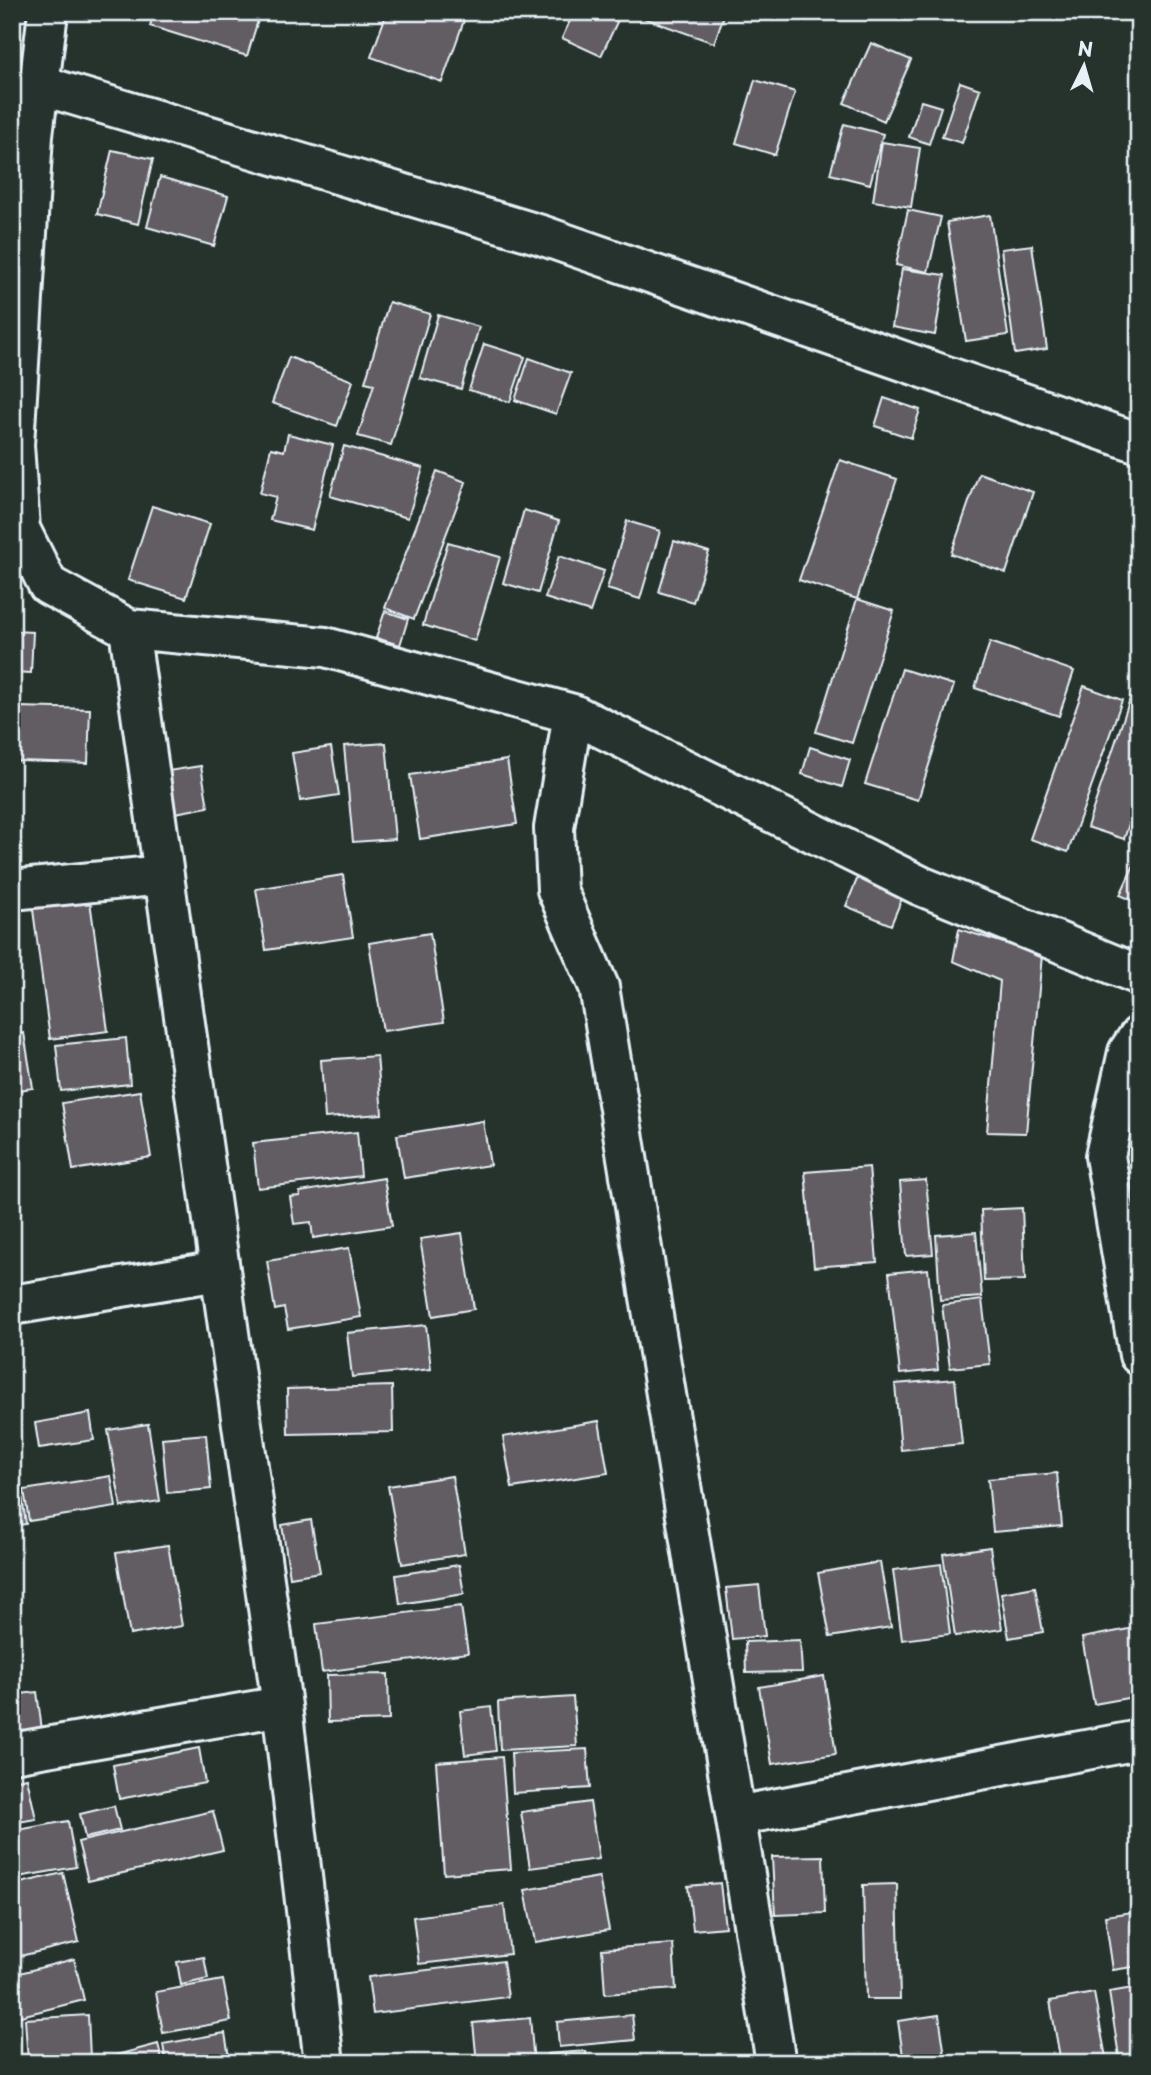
<svg xmlns="http://www.w3.org/2000/svg" width="1151" height="2075" viewBox="0 0 1151 2075" font-family="'Playpen Sans',sans-serif">
  <style>
    .building { fill: #625b63; stroke: #e8f1f8; stroke-width: 2 }
    .lines { fill: none; stroke-linecap: round; stroke-linejoin: round }
    .minor-casing { stroke: #e8f1f8; stroke-width: 44 }
    .minor { stroke: #26332d; stroke-width: 38 }
  </style>
  <rect width="100%" height="100%" fill="#26332d"/>
  <filter id="ink" filterUnits="userSpaceOnUse"><feTurbulence type="fractalNoise" baseFrequency=".0143" numOctaves="2"/><feDisplacementMap in="SourceGraphic" scale="14" xChannelSelector="R" yChannelSelector="G"/><feConvolveMatrix kernelMatrix="1 2 1 2 8 2 1 2 1" color-interpolation-filters="sRGB"/></filter>
  <g filter="url(#ink)">
    <path class="building" d="M154,12H242L259,17L247,56L150,26Z
      M387,12H467L442,82L371,57Z
      M574,12H603L618,20L601,56L562,38Z
      M636,12H725L714,43L635,15Z
      M871,43L911,60L884,121L844,103Z
      M755,80L795,92L775,155L736,143Z
      M960,82L980,89L962,143L942,137Z
      M921,101L941,107L929,144L909,137Z
      M844,124L883,134L870,184L830,174Z
      M882,142L920,148L911,207L873,201Z
      M112,150L153,159L138,224L97,214Z
      M160,177L228,196L214,246L147,227Z
      M908,210L941,217L928,272L896,265Z
      M990,215L1008,335L966,341L947,222Z
      M1032,245L1047,349L1015,354L1001,249Z
      M902,269L945,275L935,335L892,327Z
      M389,302L430,314L391,445L358,436L374,384L365,382Z
      M438,315L479,327L461,389L420,378Z
      M484,344L525,357L510,402L469,390Z
      M289,357L353,381L337,426L272,403Z
      M529,358L571,373L556,414L515,400Z
      M884,398L920,410L911,438L875,426Z
      M288,434L333,445L312,530L270,520L276,497L260,493L271,448L284,451Z
      M344,446L423,468L408,518L330,496Z
      M840,460L897,479L857,599L799,580Z
      M437,471L466,482L414,619L385,608Z
      M979,473L1033,492L1006,573L951,554Z
      M152,506L210,524L186,598L128,580Z
      M524,510L559,521L538,593L503,583Z
      M627,521L660,531L640,599L607,589Z
      M674,541L709,552L693,602L659,592Z
      M448,542L500,557L475,641L423,625Z
      M559,556L604,571L590,612L545,598Z
      M857,599L894,611L852,743L816,732Z
      M385,611L408,619L400,645L376,638Z
      M12,631L33,632L31,673L12,672Z
      M990,642L1074,671L1059,716L975,688Z
      M902,669L954,685L918,800L865,784Z
      M1084,686L1122,700L1068,852L1030,839Z
      M1131,696L1139,699V794L1124,839L1087,827Z
      M20,707L90,709L88,763L18,761Z
      M386,743L395,839L353,842L344,746Z
      M331,747L339,795L300,801L292,753Z
      M810,747L850,760L842,787L802,774Z
      M507,760L517,824L420,839L410,775Z
      M201,766L208,807L175,813L168,771Z
      M1139,854V903L1120,895Z
      M860,872L905,891L891,925L846,906Z
      M343,875L353,937L266,950L256,889Z
      M89,894L108,1031L50,1039L32,902Z
      M959,929L1042,955L1026,1133L987,1132L1000,981L953,961Z
      M430,933L444,1022L383,1031L369,943Z
      M24,1033L33,1088L12,1091V1035Z
      M126,1038L130,1084L61,1091L56,1045Z
      M377,1056L382,1114L325,1118L321,1060Z
      M140,1091L151,1157L73,1170L62,1103Z
      M483,1121L490,1165L404,1178L397,1135Z
      M357,1132L361,1176L258,1188L253,1143Z
      M869,1167L877,1262L814,1267L805,1172Z
      M384,1178L392,1226L313,1238L311,1222L294,1224L290,1197L300,1196V1192Z
      M926,1180L933,1254L906,1256L900,1182Z
      M1022,1208L1025,1280L984,1281L981,1210Z
      M976,1232L982,1297L940,1300L936,1235Z
      M462,1233L474,1309L433,1316L420,1239Z
      M349,1248L361,1317L288,1329L284,1308L275,1310L267,1261Z
      M928,1269L938,1370L900,1374L889,1273Z
      M982,1300L990,1364L950,1368L942,1305Z
      M426,1325L431,1369L352,1377L347,1333Z
      M955,1379L962,1444L901,1450L895,1384Z
      M392,1386L393,1432L288,1434L287,1389Z
      M90,1413L94,1440L39,1448L35,1423Z
      M599,1421L608,1473L512,1488L503,1437Z
      M148,1424L160,1501L121,1507L108,1430Z
      M206,1434L211,1489L167,1493L162,1438Z
      M1057,1473L1062,1526L993,1532L988,1479Z
      M111,1476L116,1507L29,1521L24,1490Z
      M452,1476L465,1554L402,1564L388,1486Z
      M21,1490L26,1524L12,1526V1491Z
      M311,1520L320,1572L290,1577L282,1525Z
      M168,1545L182,1626L130,1635L116,1553Z
      M990,1547L1002,1629L955,1636L943,1554Z
      M880,1562L891,1627L830,1637L818,1573Z
      M941,1564L950,1634L902,1640L893,1570Z
      M459,1565L464,1594L400,1604L396,1575Z
      M759,1585L765,1636L732,1639L726,1588Z
      M1035,1587L1043,1632L1009,1638L1001,1593Z
      M461,1606L468,1653L322,1672L316,1624Z
      M1139,1627V1696L1094,1704L1082,1638Z
      M800,1640L802,1672L746,1673L745,1642Z
      M388,1674L389,1720L328,1722L327,1675Z
      M824,1676L836,1754L772,1764L759,1687Z
      M37,1692L42,1730L12,1733V1695Z
      M573,1697L577,1746L500,1750L498,1702Z
      M491,1707L496,1751L465,1755L460,1711Z
      M199,1748L205,1783L119,1799L113,1765Z
      M587,1749L590,1788L513,1793L511,1753Z
      M502,1757L511,1869L444,1874L436,1762Z
      M27,1778L36,1819L12,1823V1781Z
      M590,1802L599,1859L530,1868L521,1812Z
      M114,1806L120,1830L85,1838L80,1814Z
      M213,1811L223,1850L88,1881L78,1842Z
      M68,1821L76,1867L12,1878V1831Z
      M823,1856L825,1913L775,1915L772,1857Z
      M63,1873L79,1942L16,1957L12,1940V1885Z
      M599,1877L609,1930L535,1942L525,1890Z
      M720,1883L725,1927L693,1930L688,1886Z
      M897,1884L900,1999H866L863,1885Z
      M504,1905L510,1954L419,1964L413,1917Z
      M1139,1911V1966L1113,1970L1105,1916Z
      M673,1944L676,1989L605,1994L602,1949Z
      M204,1957L208,1979L181,1985L177,1962Z
      M74,1959L84,2000L13,2018L12,1975Z
      M503,1961L508,1997L373,2014L368,1977Z
      M223,1980L231,2021L163,2033L156,1992Z
      M1139,1987V2063H1120L1109,1992Z
      M1094,1993L1107,2063H1061L1050,2001Z
      M88,2015L90,2058L28,2062L25,2019Z
      M632,2015L635,2040L559,2047L557,2022Z
      M939,2015L946,2063H904L898,2021Z
      M530,2018L534,2063H477L473,2023Z
      M225,2033L230,2063H166L163,2044Z
      M158,2044L163,2063H115L113,2056Z
      M586,2051L587,2063H547V2054Z"/>
    <g class="lines">
      <defs>
        <path id="minor" d="M48,12L33,135L14,445L20,529L48,585L129,629L325,647L573,714L921,886L1139,975
          M40,85L541,235L1139,443
          M129,629L282,1706L324,2063
          M573,714L554,828L557,890L599,987L776,2063
          M12,890L163,875
          M1139,1036L1128,1052L1105,1156L1139,1355
          M12,1305L219,1271
          M12,1753L282,1706
          M736,1816L1139,1740"/>
      </defs>
      <use href="#minor" class="minor-casing"/>
      <use href="#minor" class="minor"/>
    </g>
  </g>
  <rect width="1151" height="2075" fill="none" stroke="#26332d" stroke-width="42"/>
  <rect x="21" y="21" width="1109" height="2033" fill="none" stroke="#e8f1f8" stroke-width="2.5" filter="url(#ink)"/>
  <g transform="translate(1084 66) rotate(5)" stroke="#26332d" stroke-width="5" paint-order="stroke">
  <path d="M0-5L12 26L0 18L-12 26Z" fill="#e8f1f8"/>
  <text y="-10" font-size="19" font-weight="bold" text-anchor="middle" fill="#e8f1f8">N</text>
  </g>
</svg>
